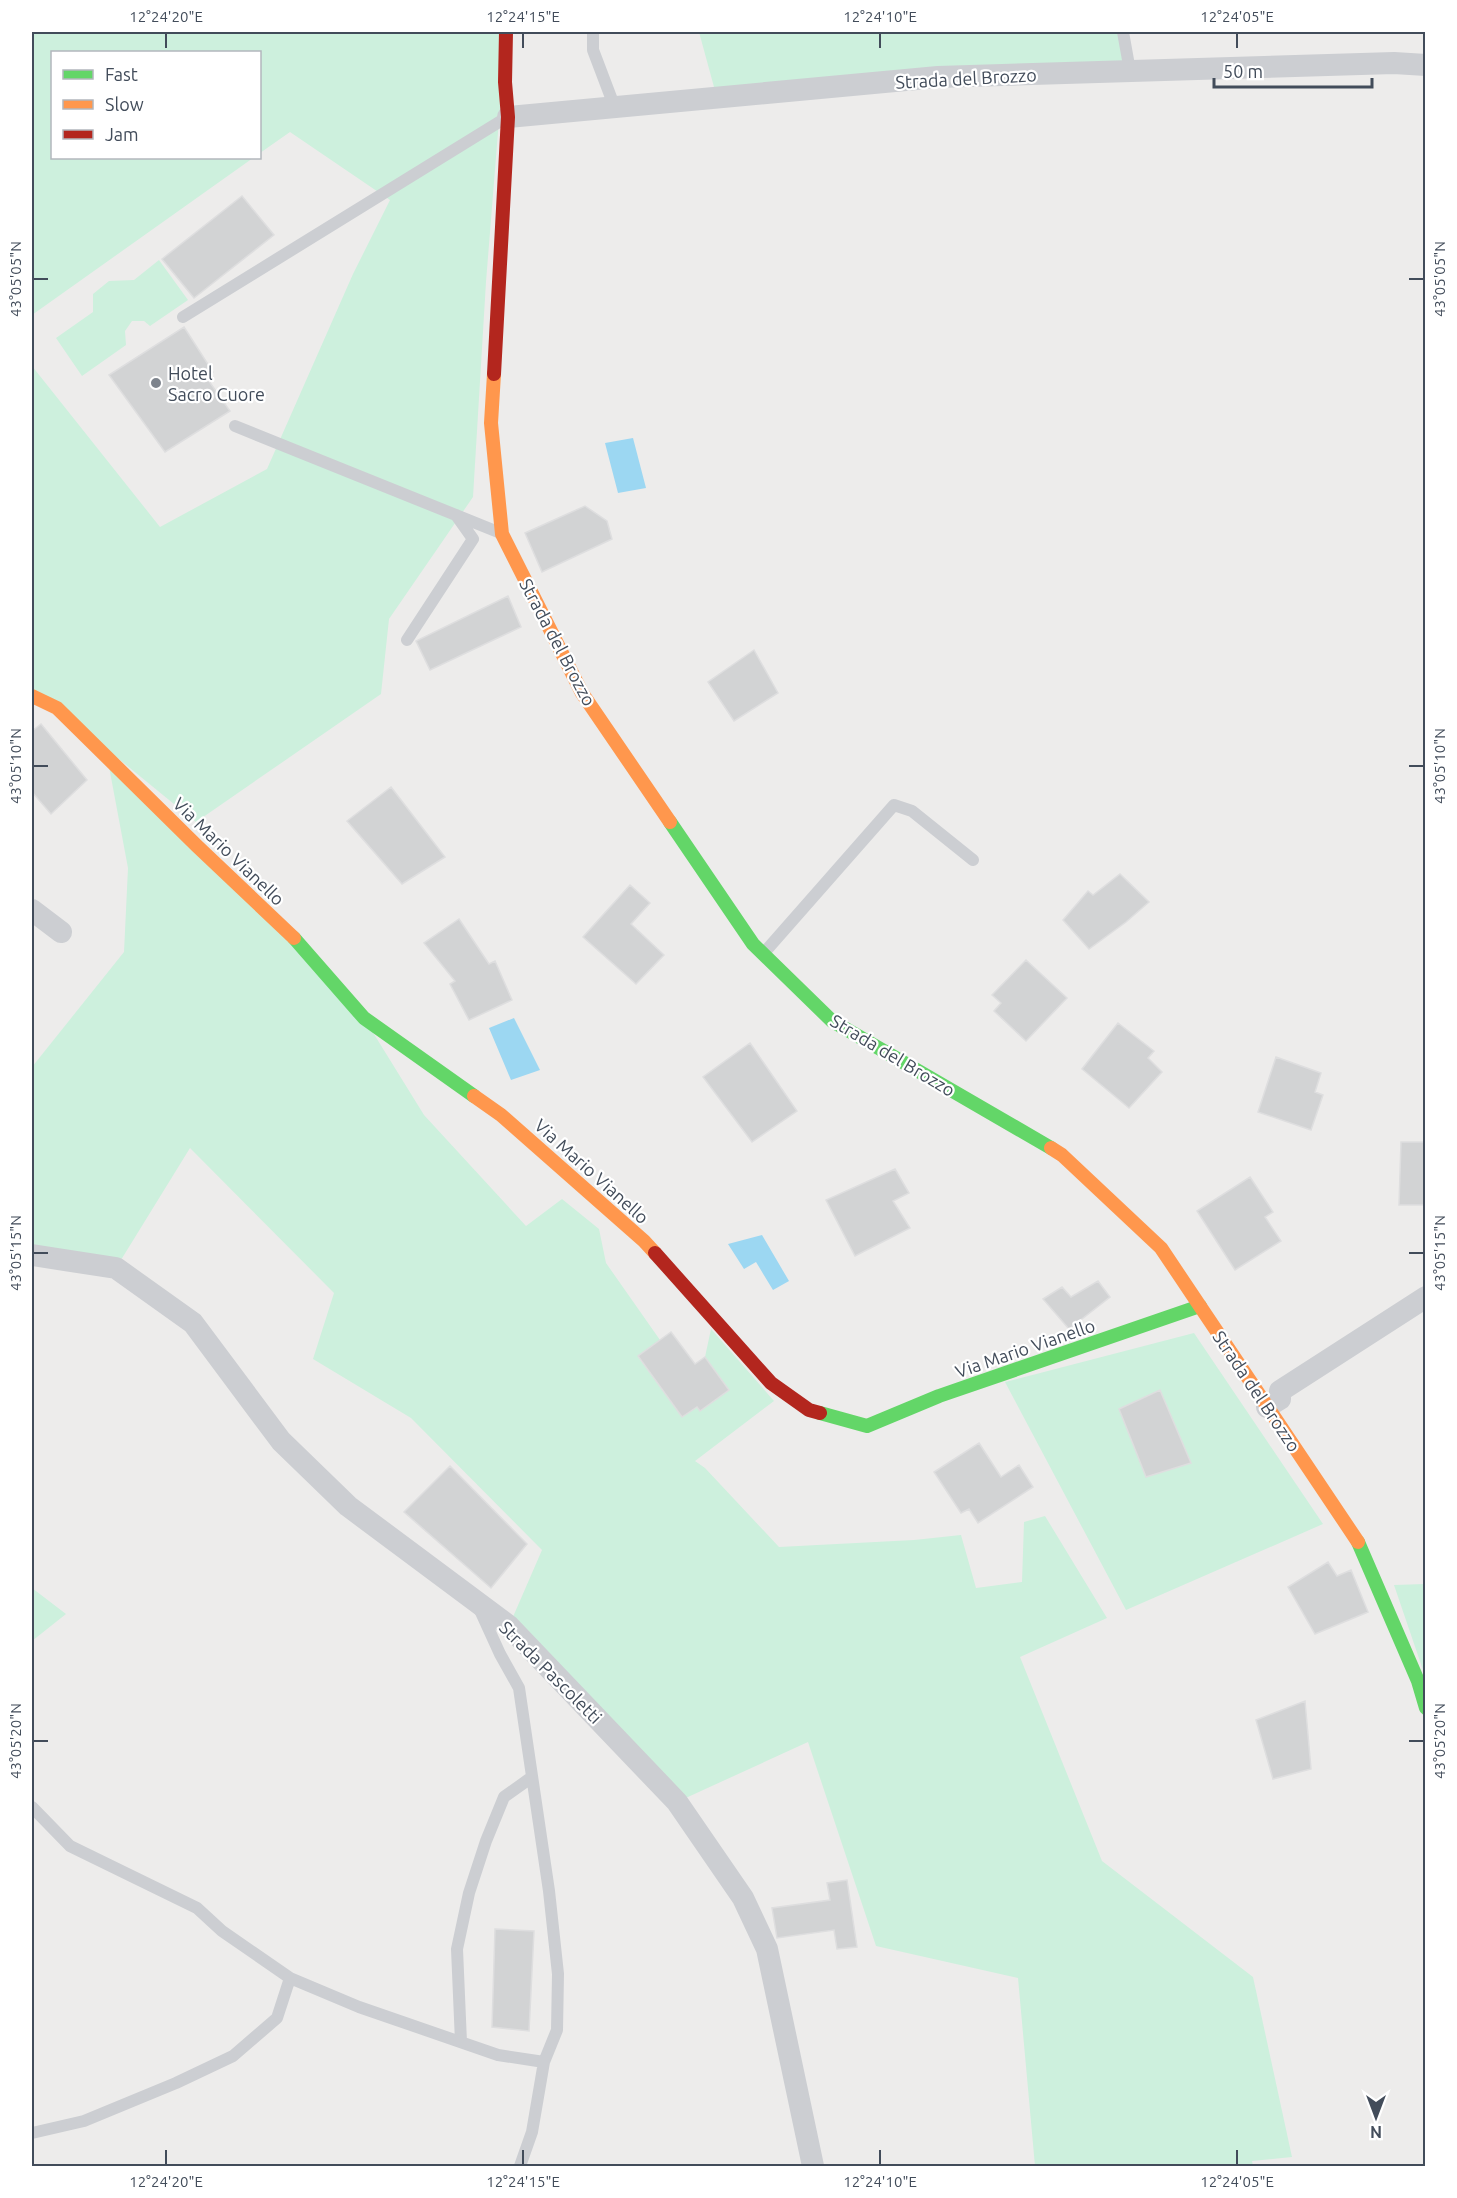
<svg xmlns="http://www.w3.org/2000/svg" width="1457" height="2198" viewBox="0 0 1457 2198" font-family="Ubuntu,sans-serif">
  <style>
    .green { fill: #cdf0dd }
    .water { fill: #9cd7f2 }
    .building { fill: #d2d3d4; stroke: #dededf; stroke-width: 1.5 }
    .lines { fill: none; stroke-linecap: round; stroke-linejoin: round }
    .lane { stroke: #ccced2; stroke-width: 12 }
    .street { stroke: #ccced2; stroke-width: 22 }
    .fast { stroke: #63d668; stroke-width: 14 }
    .slow { stroke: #ff974d; stroke-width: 14 }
    .jam { stroke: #b3261e; stroke-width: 14 }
    .ticks { fill: none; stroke: #424c5a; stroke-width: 2 }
    .poi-dot { fill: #7e848d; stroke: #fff; stroke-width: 2 }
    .labels { text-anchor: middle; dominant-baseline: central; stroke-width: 4.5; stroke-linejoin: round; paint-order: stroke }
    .street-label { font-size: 18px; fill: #424c5a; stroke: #fff }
    .poi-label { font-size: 18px; fill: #424c5a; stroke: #fff; text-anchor: start }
    .neatline { fill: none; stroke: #424c5a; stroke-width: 2 }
    .ticks-label { font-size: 15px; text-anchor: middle; fill: #424c5a }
  </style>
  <rect width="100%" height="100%" fill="#edeceb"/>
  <path class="green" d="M32,32H506L486,282L473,497L389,619L381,694L196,822L32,688V366L160,527L267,469L353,274L390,200L290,132L260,153V52H52V158H253L32,315Z
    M699,32H1117L1130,71L717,98Z
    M159,260L188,300L150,326L144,321H132L125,331L126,345L82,376L56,338L93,312V294L109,281L134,280Z
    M107,756L364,1018L424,1115L526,1226L562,1199L599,1229L606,1263L660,1340L638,1357L682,1417L697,1407L700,1411L729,1390L705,1357L711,1329L774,1401L695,1461L705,1468L779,1547L914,1540L961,1535L976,1588L1022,1582L1024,1522L1045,1516L1107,1618L1020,1657L1102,1861L1253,1977L1292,2157L1252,2161L1253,2166H1035L1018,1978L876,1946L808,1742L677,1802L509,1626L542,1550L411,1418L313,1359L334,1293L190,1148L116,1268L32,1255V1067L124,952L128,868Z
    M1194,1333L1323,1524L1126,1610L1005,1382Z
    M1425,1584V1676L1394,1585Z
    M32,1588L66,1614L32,1641Z"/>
  <path class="water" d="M633,438L646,488L618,493L605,443Z
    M514,1018L540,1070L511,1080L489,1028Z
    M762,1235L789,1281L773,1290L756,1262L744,1269L728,1244Z"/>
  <path class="building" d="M242,196L274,235L194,298L162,259Z
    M184,327L213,372L206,377L230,411L165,452L109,375Z
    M585,506L607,521L612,539L542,572L525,533Z
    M508,596L521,627L430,670L416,641Z
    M754,650L778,693L734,721L708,682Z
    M41,724L87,780L51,814L32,792V731Z
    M391,787L445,857L402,884L347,821Z
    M1120,874L1149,902L1126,922L1089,949L1063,920L1088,891L1093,895Z
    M630,885L650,903L631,924L664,955L636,984L583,937Z
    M459,919L489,964L495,961L512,1000L469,1020L450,984L455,981L424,943Z
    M1026,960L1067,998L1026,1041L994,1011L1001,1003L992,995Z
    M1118,1023L1154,1051L1148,1058L1162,1072L1129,1108L1082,1069Z
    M750,1043L797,1111L752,1142L703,1077Z
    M1276,1057L1321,1073L1315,1092L1323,1095L1311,1130L1258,1112Z
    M1401,1142H1425V1205H1399Z
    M895,1169L909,1193L893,1201L910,1228L855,1256L826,1200Z
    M1250,1177L1273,1212L1265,1217L1281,1241L1235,1270L1197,1211Z
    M1098,1281L1110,1297L1069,1329L1043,1299L1062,1287L1071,1297Z
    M671,1332L695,1364L705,1357L729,1390L700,1411L697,1407L682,1417L638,1356Z
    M1160,1390L1191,1463L1146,1477L1119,1409Z
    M979,1443L1001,1477L1019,1465L1033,1487L978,1523L969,1509L961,1513L934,1472Z
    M450,1466L527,1544L491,1588L404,1512Z
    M1328,1562L1337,1576L1351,1570L1368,1612L1315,1634L1288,1587Z
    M1305,1701L1311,1769L1273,1779L1256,1720Z
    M847,1880L857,1947L837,1949L834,1930L777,1938L772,1908L830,1900L827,1883Z
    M495,1929L534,1931L529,2031L492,2027Z"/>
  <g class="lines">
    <path class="lane" d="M593,32V50L615,108
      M1123,32L1130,71
      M183,317L504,119
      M235,426L498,532
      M407,640L473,539L456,515
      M763,954L894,805L912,811L973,860
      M479,1608L500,1654L519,1688L549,1891L558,1974L557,2030L544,2062L532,2132L520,2166
      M32,1807L70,1846L197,1908L222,1931L290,1978L359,2007L498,2055L544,2062
      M461,2042L457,1949L469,1893L486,1841L504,1797L532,1777
      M32,2133L84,2121L176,2083L233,2056L277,2018L290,1978"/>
    <path class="street" d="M508,117L938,77L1394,63L1426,65
      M32,910L61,932
      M32,1255L116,1268L193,1323L281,1441L348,1506L509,1626L677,1802L743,1898L767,1949L813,2166
      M1267,1407L1280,1399V1391L1426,1297"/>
    <path class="fast" d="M670,822L753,944L832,1021L1051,1148
      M294,938L364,1018L474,1096
      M820,1413L867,1426L939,1396L1200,1306
      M1358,1542L1418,1681L1426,1708"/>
    <path class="slow" d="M494,374L491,423L502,534L582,693L670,822
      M32,696L57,708L197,846L294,938
      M474,1096L501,1115L644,1241L655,1253
      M1051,1148L1062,1155L1161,1248L1358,1542"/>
    <path class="jam" d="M494,374L508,117L505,82L506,32
      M655,1253L771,1383L809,1410L820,1413"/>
  </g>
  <path class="ticks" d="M166,33V48M523,33V48M880,33V48M1237,33V48M33,279H48M1409,279H1424M33,766H48M1409,766H1424M33,1253H48M1409,1253H1424M33,1741H48M1409,1741H1424M166,2150V2165M523,2150V2165M880,2150V2165M1237,2150V2165"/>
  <circle class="poi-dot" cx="156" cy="383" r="6"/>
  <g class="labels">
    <g class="street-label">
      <text transform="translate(966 78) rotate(-3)">Strada del Brozzo</text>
      <text transform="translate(558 642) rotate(62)">Strada del Brozzo</text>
      <text transform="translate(229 851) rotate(44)">Via Mario Vianello</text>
      <text transform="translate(893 1055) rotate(31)">Strada del Brozzo</text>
      <text transform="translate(592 1171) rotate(42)">Via Mario Vianello</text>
      <text transform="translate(1025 1348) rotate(-19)">Via Mario Vianello</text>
      <text transform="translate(1257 1391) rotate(56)">Strada del Brozzo</text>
      <text transform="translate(551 1672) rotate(45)">Strada Pascoletti</text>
    </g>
    <g class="poi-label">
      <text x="168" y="373">Hotel<tspan x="168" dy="21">Sacro Cuore</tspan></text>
    </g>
  </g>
  <rect width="1457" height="2198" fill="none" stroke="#ffffff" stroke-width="66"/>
  <rect x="51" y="51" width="210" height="108" fill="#ffffff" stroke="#b3b7bd" stroke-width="1.5"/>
  <rect x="63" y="70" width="30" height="9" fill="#63d668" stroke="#b3b7bd" stroke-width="1.5"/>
  <text x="105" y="81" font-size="18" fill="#424c5a">Fast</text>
  <rect x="63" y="100" width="30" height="9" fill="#ff974d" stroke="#b3b7bd" stroke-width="1.5"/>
  <text x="105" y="111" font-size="18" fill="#424c5a">Slow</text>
  <rect x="63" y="130" width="30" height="9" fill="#b3261e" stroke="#b3b7bd" stroke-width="1.5"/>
  <text x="105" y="141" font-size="18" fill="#424c5a">Jam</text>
  <g transform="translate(1376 2117) rotate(180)" stroke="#ffffff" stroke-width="4.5" paint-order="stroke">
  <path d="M0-4.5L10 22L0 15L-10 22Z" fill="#424c5a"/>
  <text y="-9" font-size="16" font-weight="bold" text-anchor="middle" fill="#424c5a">N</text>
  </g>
  <path d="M1214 78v9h158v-9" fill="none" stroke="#424c5a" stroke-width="3"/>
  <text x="1223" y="78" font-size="18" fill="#424c5a" stroke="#ffffff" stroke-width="4.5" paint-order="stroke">50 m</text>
  <rect x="33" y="33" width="1391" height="2132" class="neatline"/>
  <g class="ticks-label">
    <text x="166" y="22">12°24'20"E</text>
    <text x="523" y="22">12°24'15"E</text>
    <text x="880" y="22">12°24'10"E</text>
    <text x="1237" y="22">12°24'05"E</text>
    <text transform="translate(1440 279) rotate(-90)" y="5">43°05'05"N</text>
    <text transform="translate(16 279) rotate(-90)" y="5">43°05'05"N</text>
    <text transform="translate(1440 766) rotate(-90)" y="5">43°05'10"N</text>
    <text transform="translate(16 766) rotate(-90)" y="5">43°05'10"N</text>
    <text transform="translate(1440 1253) rotate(-90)" y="5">43°05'15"N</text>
    <text transform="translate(16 1253) rotate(-90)" y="5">43°05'15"N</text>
    <text transform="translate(1440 1741) rotate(-90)" y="5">43°05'20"N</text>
    <text transform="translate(16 1741) rotate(-90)" y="5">43°05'20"N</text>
    <text x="166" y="2187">12°24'20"E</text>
    <text x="523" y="2187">12°24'15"E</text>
    <text x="880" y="2187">12°24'10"E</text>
    <text x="1237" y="2187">12°24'05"E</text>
  </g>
</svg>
